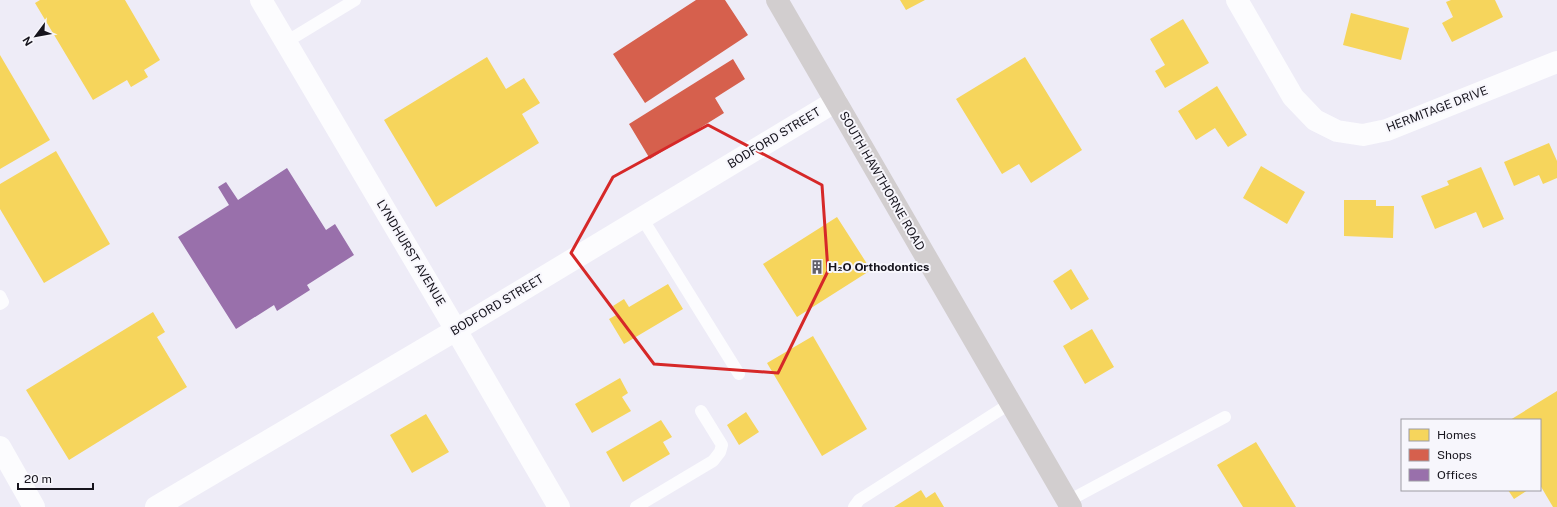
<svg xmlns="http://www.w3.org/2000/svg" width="1557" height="507" viewBox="0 0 1557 507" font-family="'Public Sans',sans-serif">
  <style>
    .homes { fill: #f6d55c }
    .shops { fill: #d6604d }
    .offices { fill: #9970ab }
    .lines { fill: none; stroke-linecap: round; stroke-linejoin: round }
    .lane { stroke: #fcfcfe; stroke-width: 12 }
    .street { stroke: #fcfcfe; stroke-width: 22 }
    .secondary { stroke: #d2cecf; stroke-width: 22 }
    .marked { fill: none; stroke: #d62828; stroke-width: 3; stroke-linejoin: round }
    .labels { text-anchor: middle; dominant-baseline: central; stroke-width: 4; stroke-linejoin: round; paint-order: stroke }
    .street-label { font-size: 12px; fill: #16141d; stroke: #f7f6fc }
    .poi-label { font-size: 12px; font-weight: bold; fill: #16141d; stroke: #f7f6fc; text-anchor: start }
  </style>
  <rect width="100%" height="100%" fill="#eeecf7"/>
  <path class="homes" d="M40,0H125L160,60L144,70L148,77L131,87L127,80L93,100L35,3Z
    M900,0H925L906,10Z
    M1451,0H1495L1503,17L1452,42L1442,23L1453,17L1446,2Z
    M1351,13L1409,28L1401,60L1343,45Z
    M1183,19L1209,63L1165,88L1155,71L1165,65L1150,39Z
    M0,55L50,140L0,169Z
    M487,57L506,89L524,78L540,103L522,114L539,143L436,207L384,120Z
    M1025,57L1082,150L1031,183L1019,164L1002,174L956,99Z
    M1217,86L1247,135L1228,147L1215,128L1196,140L1178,111Z
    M1549,143L1557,161V178L1543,184L1539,175L1514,186L1504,162Z
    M56,151L110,244L44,283L0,209V184Z
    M1261,166L1305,192L1287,224L1243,198Z
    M1481,167L1504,219L1483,228L1476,212L1435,229L1421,196L1449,185L1447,181Z
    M1344,200H1376V206H1394L1393,238L1344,236Z
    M837,217L871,270L797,317L763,264Z
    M1071,269L1089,299L1071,310L1053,281Z
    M668,284L683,309L624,344L609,319L618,314L613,306L624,299L629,307Z
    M153,312L165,332L157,337L187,387L69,460L26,390Z
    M1092,329L1114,367L1085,384L1063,346Z
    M813,336L867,429L822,456L767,363Z
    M620,378L628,393L622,397L631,411L592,433L575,404Z
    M1557,391V507H1553L1540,485V420H1510Z
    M746,412L759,432L739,445L727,425Z
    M426,414L449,452L412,473L390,435Z
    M661,420L672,437L663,442L670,454L623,482L606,452Z
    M1256,442L1296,507H1243L1217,465Z
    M921,490L926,498L935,492L944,507H894Z
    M1508,490H1528L1514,499Z"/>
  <path class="shops" d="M696,0H725L748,35L645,103L613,54Z
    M733,59L745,79L715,98L724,113L650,159L629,124Z"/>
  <path class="offices" d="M287,168L326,230L335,224L354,255L307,285L310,290L277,311L274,305L236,329L178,237L229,205L218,187L226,182L238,200Z"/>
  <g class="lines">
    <path class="lane" d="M286,42L355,0
      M642,218L739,374
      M0,296L3,302L0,304
      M1068,501L1225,417
      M636,507L713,461L720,452L722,445L701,411
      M854,507L859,500L1011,403"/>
    <path class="street" d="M261,0L456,330L559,507
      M1237,0L1293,97L1315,120L1337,131L1363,135L1387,130L1557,62
      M0,447L34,507
      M156,507L456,330L836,101"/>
    <path class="secondary" d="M777,0L1071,507"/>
  </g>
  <path class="marked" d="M708,125L822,185L828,271L778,373L654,364L571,253L613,177Z"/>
  <defs>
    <symbol id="building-bare" viewBox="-9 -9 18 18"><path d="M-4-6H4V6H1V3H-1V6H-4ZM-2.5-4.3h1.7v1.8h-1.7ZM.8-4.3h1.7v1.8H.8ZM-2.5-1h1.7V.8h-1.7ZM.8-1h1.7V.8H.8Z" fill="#626069" stroke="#f7f6fc" stroke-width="2.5" paint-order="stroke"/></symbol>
  </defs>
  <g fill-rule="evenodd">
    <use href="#building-bare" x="807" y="257" width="20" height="20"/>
  </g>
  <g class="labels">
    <g class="street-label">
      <text transform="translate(1437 109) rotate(-21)">HERMITAGE DRIVE</text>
      <text transform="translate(774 138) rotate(-31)">BODFORD STREET</text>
      <text transform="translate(882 181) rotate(60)">SOUTH HAWTHORNE ROAD</text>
      <text transform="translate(411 253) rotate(59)">LYNDHURST AVENUE</text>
      <text transform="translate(497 305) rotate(-31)">BODFORD STREET</text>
    </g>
    <g class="poi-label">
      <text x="828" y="267">H₂O Orthodontics</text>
    </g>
  </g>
  <rect x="1401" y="419" width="140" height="72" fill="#f7f6fc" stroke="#9d9ca3"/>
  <rect x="1409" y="429" width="20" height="12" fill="#f6d55c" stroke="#9d9ca3"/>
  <text x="1437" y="439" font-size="12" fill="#16141d">Homes</text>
  <rect x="1409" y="449" width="20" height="12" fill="#d6604d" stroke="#9d9ca3"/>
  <text x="1437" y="459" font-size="12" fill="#16141d">Shops</text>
  <rect x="1409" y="469" width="20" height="12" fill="#9970ab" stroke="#9d9ca3"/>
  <text x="1437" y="479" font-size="12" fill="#16141d">Offices</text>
  <g transform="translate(36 36) rotate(238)" stroke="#f7f6fc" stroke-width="3" paint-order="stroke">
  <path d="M0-3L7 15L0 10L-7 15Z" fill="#16141d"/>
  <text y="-6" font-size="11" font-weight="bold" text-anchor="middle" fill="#16141d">N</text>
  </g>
  <path d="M18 483v6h75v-6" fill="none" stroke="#16141d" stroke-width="2"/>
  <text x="24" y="483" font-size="12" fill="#16141d" stroke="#f7f6fc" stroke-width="3" paint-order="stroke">20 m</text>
</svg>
